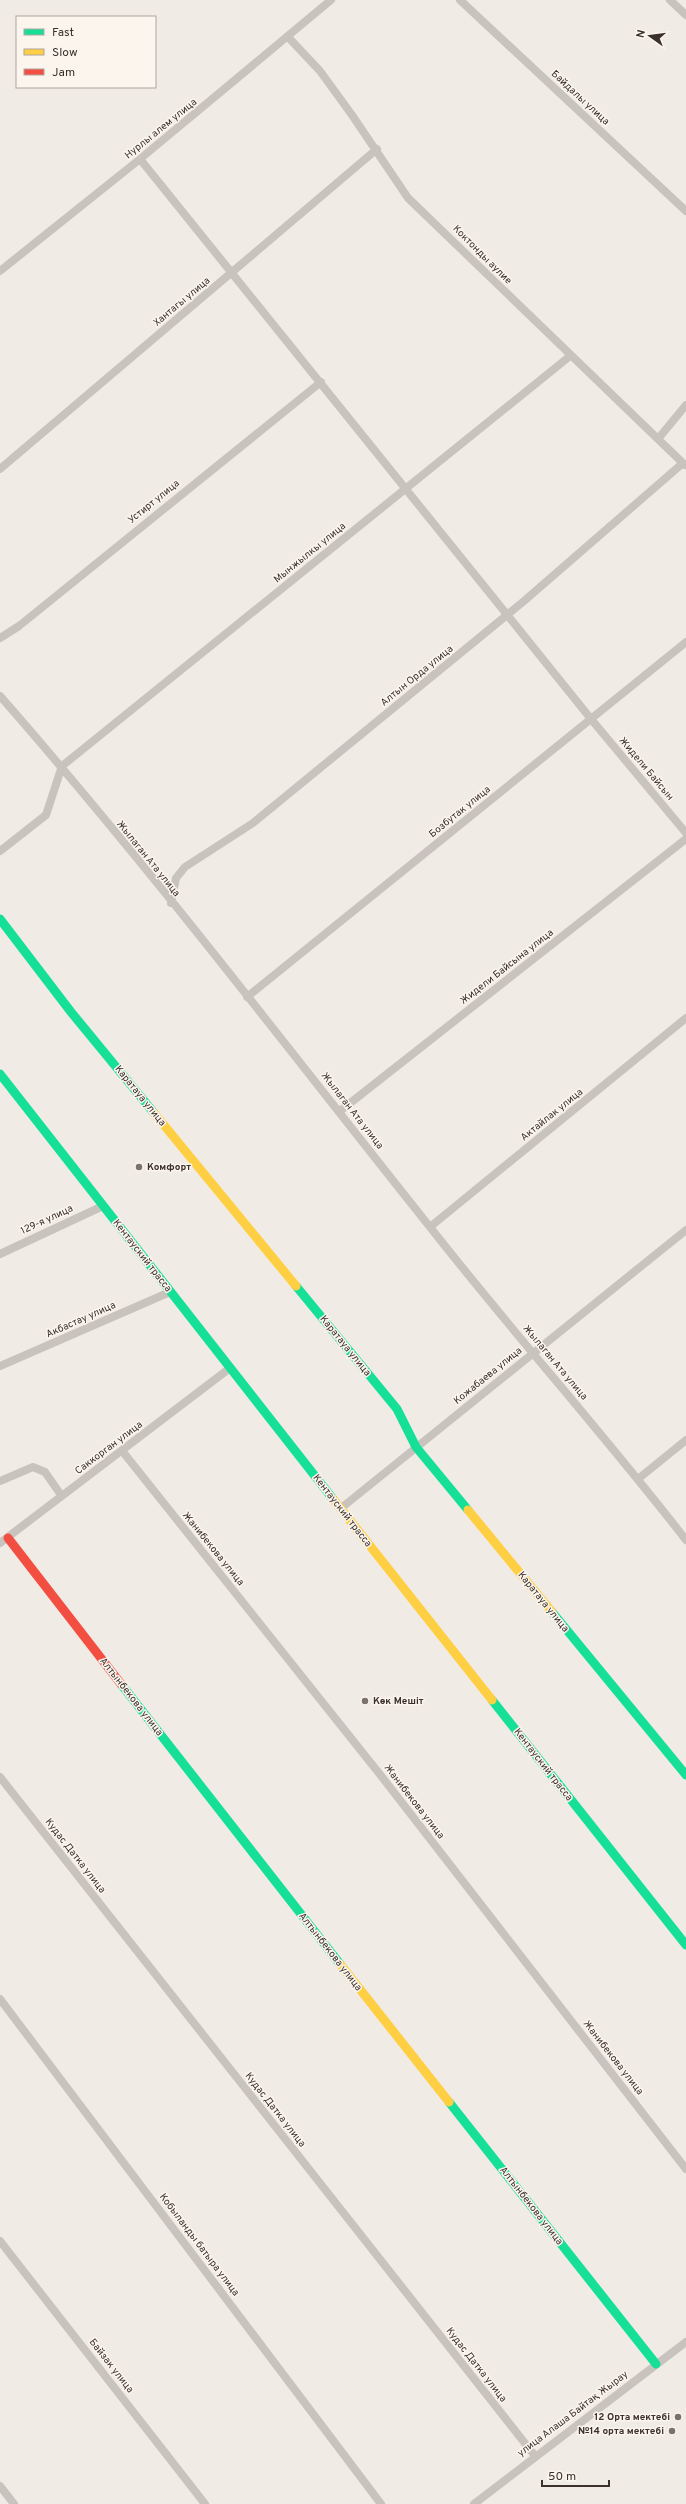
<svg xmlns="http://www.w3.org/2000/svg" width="686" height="2504" viewBox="0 0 686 2504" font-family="Overpass,sans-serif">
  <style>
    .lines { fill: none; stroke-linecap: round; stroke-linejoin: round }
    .street { stroke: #c9c3be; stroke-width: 8 }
    .fast { stroke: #16e098; stroke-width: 9 }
    .slow { stroke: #ffcf43; stroke-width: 9 }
    .jam { stroke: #f24e42; stroke-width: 9 }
    .poi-dot { fill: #7a716c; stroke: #fbf5ee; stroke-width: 1.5 }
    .labels { text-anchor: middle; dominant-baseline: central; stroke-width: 3; stroke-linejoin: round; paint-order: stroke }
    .street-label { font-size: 10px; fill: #3b302b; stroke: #fbf5ee }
    .poi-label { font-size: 10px; font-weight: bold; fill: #3b302b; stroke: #fbf5ee; text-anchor: start }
  </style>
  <rect width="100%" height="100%" fill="#f0ebe5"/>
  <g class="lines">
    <path class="street" d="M460,0L686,211
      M670,0L686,15
      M288,37L320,71L352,115L408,198L685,465
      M140,159L591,719L686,833
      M0,271L140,159L331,0
      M658,439L686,405
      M0,469L377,149
      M0,638L19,626L321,382
      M0,696C150,867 288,1049 430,1227C513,1333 603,1433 686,1540
      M0,851L46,815L62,766L570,356
      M171,903L176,878L185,867L253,823L524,601L683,463
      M247,997L686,642
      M340,1111L686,839
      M430,1227L686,1018
      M0,1254L103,1206
      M0,1366L170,1292
      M123,1452L382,1777L686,2169
      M638,1479L686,1440
      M0,1481L33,1467L45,1472L61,1495
      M340,1509L686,1230
      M0,1543L230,1368
      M0,1777L535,2456
      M0,1999L381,2504
      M0,2241L205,2504
      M0,2486L14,2504
      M474,2504L686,2342"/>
    <path class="fast" d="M0,919L71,1012L154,1113
      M0,1074L333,1499
      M296,1286L397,1409L416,1447L468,1510
      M552,1612L686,1775
      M121,1684L340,1964
      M492,1700L686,1945
      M449,2102L656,2364"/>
    <path class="slow" d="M154,1113L296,1286
      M333,1499L492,1700
      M468,1510L552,1612
      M340,1964L449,2102"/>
    <path class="jam" d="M8,1538L121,1684"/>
  </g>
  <g class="poi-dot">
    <circle cx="139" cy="1167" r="4"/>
    <circle cx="365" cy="1701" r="4"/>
    <circle cx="678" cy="2417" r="4"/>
    <circle cx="672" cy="2431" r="4"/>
  </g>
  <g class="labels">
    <g class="street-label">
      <text transform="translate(580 98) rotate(43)">Байдалы улица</text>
      <text transform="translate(161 129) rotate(-39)">Нурлы алем улица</text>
      <text transform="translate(482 255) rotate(45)">Коктонды аулие</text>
      <text transform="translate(182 302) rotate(-40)">Хантагы улица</text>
      <text transform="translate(154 502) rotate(-39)">Устирт улица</text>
      <text transform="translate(310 553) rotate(-39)">Мынжылкы улица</text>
      <text transform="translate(417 676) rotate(-39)">Алтын Орда улица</text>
      <text transform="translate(646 769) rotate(50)">Жидели Байсын</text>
      <text transform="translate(460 812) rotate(-39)">Бозбутак улица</text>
      <text transform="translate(148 859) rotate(51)">Жылаган Ата улица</text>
      <text transform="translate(507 967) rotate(-38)">Жидели Байсына улица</text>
      <text transform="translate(140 1096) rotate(51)">Каратауа улица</text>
      <text transform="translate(352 1111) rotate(52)">Жылаган Ата улица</text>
      <text transform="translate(552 1115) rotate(-39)">Актайлак улица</text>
      <text transform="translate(47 1220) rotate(-25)">129-я улица</text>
      <text transform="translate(142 1256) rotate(52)">Кентауский трасса</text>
      <text transform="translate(81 1320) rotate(-24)">Акбастау улица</text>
      <text transform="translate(345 1346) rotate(51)">Каратауа улица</text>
      <text transform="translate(555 1363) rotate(50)">Жылаган Ата улица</text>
      <text transform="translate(488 1376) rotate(-39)">Кожабаева улица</text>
      <text transform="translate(109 1448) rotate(-37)">Саккорган улица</text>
      <text transform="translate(342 1511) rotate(52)">Кентауский трасса</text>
      <text transform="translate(213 1549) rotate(51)">Жанибекова улица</text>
      <text transform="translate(543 1602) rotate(51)">Каратауа улица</text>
      <text transform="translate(131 1697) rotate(52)">Алтынбекова улица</text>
      <text transform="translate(543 1765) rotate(52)">Кентауский трасса</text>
      <text transform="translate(414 1802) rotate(52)">Жанибекова улица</text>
      <text transform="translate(75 1856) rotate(52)">Кудас Датка улица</text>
      <text transform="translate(330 1952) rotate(52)">Алтынбекова улица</text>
      <text transform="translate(613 2058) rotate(52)">Жанибекова улица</text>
      <text transform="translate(275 2110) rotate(52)">Кудас Датка улица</text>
      <text transform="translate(531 2206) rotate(52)">Алтынбекова улица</text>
      <text transform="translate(199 2245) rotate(53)">Кобыланды батыра улица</text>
      <text transform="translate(476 2365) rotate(52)">Кудас Датка улица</text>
      <text transform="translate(111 2366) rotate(52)">Байзак улица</text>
      <text transform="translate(573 2414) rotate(-37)">улица Алаша Байтақ Жырау</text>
    </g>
    <g class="poi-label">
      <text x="147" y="1167">Комфорт</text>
      <text x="373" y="1701">Көк Мешіт</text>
      <text x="670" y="2417" text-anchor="end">12 Орта мектебі</text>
      <text x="664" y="2431" text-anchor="end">№14 орта мектебі</text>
    </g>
  </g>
  <rect x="16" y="16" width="140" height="72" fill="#fbf5ee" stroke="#aea6a0"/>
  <rect x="24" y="29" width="20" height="6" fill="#16e098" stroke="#aea6a0"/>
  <text x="52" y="36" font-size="12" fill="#3b302b">Fast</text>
  <rect x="24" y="49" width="20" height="6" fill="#ffcf43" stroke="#aea6a0"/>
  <text x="52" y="56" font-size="12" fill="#3b302b">Slow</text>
  <rect x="24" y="69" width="20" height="6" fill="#f24e42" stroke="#aea6a0"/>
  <text x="52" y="76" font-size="12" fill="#3b302b">Jam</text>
  <g transform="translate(650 36) rotate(284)" stroke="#fbf5ee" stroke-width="3" paint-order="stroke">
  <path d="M0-3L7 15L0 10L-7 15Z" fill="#3b302b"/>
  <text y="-6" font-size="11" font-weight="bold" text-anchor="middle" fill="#3b302b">N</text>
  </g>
  <path d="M542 2480v6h67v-6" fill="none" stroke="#3b302b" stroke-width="2"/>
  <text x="548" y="2480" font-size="12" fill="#3b302b" stroke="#fbf5ee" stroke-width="3" paint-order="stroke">50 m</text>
</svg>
